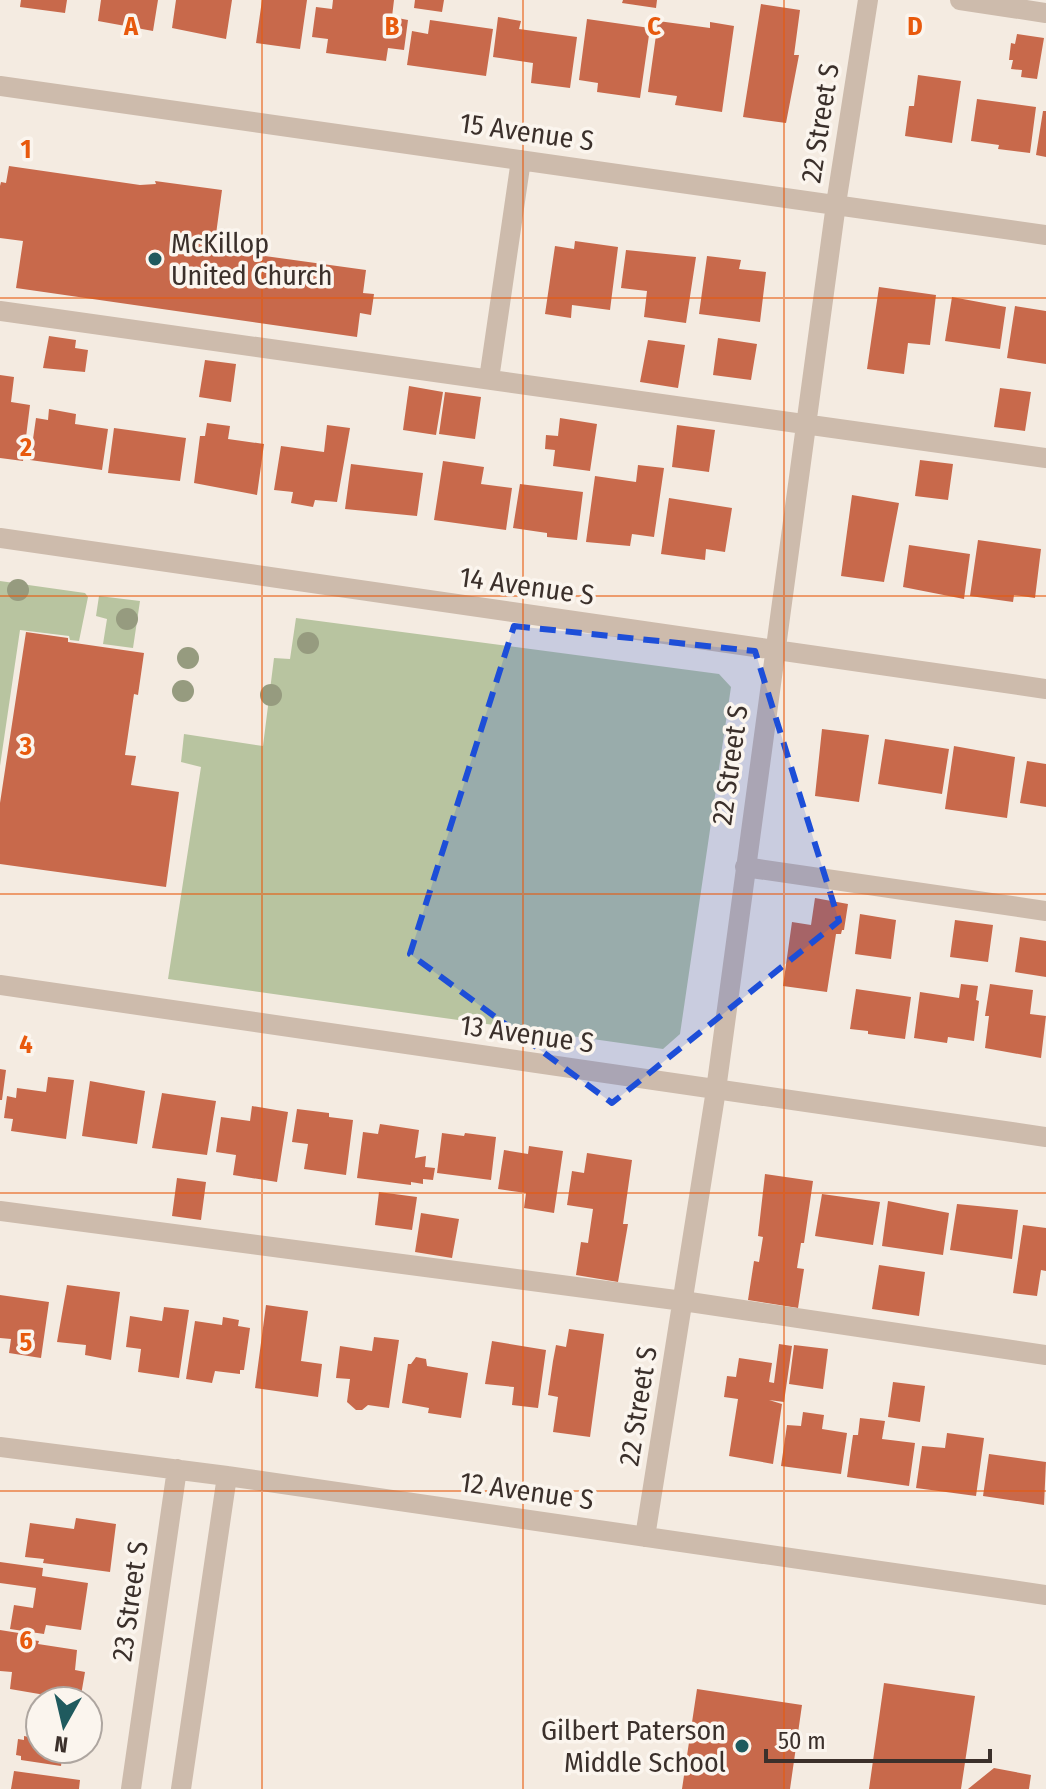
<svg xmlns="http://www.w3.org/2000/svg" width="1046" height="1789" viewBox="0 0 1046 1789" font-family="'Fira Sans Condensed',sans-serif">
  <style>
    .green { fill: #b8c4a0 }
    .building { fill: #c8694b }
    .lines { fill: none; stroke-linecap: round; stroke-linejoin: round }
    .minor { stroke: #cdbbac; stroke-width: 20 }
    .tree { fill: #969b7f }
    .marked { fill: #1d4ed8; fill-opacity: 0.2; stroke: #1d4ed8; stroke-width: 6; stroke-dasharray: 16 10; stroke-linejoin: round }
    .grid { fill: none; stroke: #e8590c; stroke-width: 2; stroke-opacity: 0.55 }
    .poi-dot { fill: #1f5a5e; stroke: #fbf5ee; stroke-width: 3 }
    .labels { text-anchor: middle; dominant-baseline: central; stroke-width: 7; stroke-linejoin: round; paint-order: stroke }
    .street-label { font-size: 28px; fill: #3b302b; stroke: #fbf5ee }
    .poi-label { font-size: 28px; fill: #3b302b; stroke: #fbf5ee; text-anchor: start }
    .grid-label { font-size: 26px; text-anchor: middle; font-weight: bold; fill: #e8590c; stroke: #fbf5ee; stroke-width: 7; stroke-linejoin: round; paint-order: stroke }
  </style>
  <rect width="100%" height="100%" fill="#f4ebe1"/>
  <path class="green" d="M0,581L85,593L88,597L79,641L70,640L69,636L20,630L0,766Z
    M99,596L140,601L133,648L103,644L107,619L96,616Z
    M296,618L719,674L731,687L680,1034L663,1049L168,979L201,767L181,762L184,734L263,746L274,658L290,659Z"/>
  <path class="building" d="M21,0H67L65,13L20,7Z
    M101,0H158L153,31L98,21Z
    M176,0H232L226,39L172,28Z
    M262,0H307L300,49L256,43Z
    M333,0H394L392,17L408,20L404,50L388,48L386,61L326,53L328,39L312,37L316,7L332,9Z
    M415,0H444L442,12L414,8Z
    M623,0H657L656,8L622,3Z
    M761,4L800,10L794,55H799L786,123L743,117Z
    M498,17L521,21L519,29L577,37L570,88L531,83L533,63L493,57Z
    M587,19L650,28L640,98L597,92L598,83L579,80Z
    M430,20L493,29L486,76L407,65L412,31L428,34Z
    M658,21L710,28V22L734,26L722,112L675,105L677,96L648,92Z
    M1017,34L1044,38L1037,79L1021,77L1022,70L1011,69L1013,60H1009L1011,43L1015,44Z
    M918,75L961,81L952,143L905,136L909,106H914Z
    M977,99L1036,107L1030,153L998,149L999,145L971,141Z
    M1043,111H1046V157L1036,155Z
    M9,166L140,185L156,184L155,181L222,190L214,249L366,270L363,293L374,294L371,315L360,313L357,337L16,288L23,241L0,238V186L1,182L6,183Z
    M575,241L618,247L610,310L572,305L571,318L545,314L555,246L574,249Z
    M626,250L696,257L686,323L644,317L647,291L621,288Z
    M707,256L741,260L739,269L766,272L760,322L699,314Z
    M879,287L936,295L930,345L908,343L904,374L867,369Z
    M952,297L1006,307L1000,349L945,341Z
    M1015,306L1046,311V364L1007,358Z
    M49,336L76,340L75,348L88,350L85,372L43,368Z
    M718,338L757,344L751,380L713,375Z
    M648,340L685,345L678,388L640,382Z
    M205,360L236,364L231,402L199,397Z
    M0,375L14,377L11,402L30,405L23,461L0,458Z
    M409,386L443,392L436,435L403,430Z
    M1000,388L1031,392L1025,431L994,427Z
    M445,392L481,397L475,439L439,434Z
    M49,409L76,414L75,424L108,429L102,470L30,460L36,418L48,420Z
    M560,418L597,424L590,471L553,466L555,450L545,449L546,435L558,436Z
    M207,423L230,426L228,439L264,444L257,495L194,483L200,436H205Z
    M327,425L350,428L337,502L315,500L313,507L291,503L293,492L274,490L281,446L324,452Z
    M677,425L715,430L709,472L672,467Z
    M114,428L186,438L180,481L108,473Z
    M920,460L953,464L948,500L915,496Z
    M443,461L484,467L481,484L512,488L506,530L434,520Z
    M351,464L423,473L417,516L345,509Z
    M638,465L664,468L654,537L632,534L630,546L586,542L595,476L636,482Z
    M520,484L583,492L577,540L547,537V533L513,528Z
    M852,495L899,503L884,582L841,576Z
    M669,498L732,508L725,552L706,549L705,560L661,554Z
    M978,540L1041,549L1035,598L1014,595L1013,602L970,596Z
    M909,545L970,554L964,599L903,587Z
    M26,632L68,638V642L144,653L138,695L134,694L125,755L136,756L131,785L179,792L166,887L0,864V803Z
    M822,729L869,735L859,802L815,796Z
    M885,739L949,749L942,794L878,784Z
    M954,746L1015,757L1007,818L945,809Z
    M1027,761L1046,764V807L1020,803Z
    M815,898L848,904L844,930H842L841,934H836L827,992L783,986L792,922L811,925Z
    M860,914L896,920L891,959L855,954Z
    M955,920L993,925L988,962L950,957Z
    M1020,937L1046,941V977L1015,972Z
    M961,984L978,986L976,1000L979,1001L974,1041L948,1037L947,1043L914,1038L920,992L959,998Z
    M990,984L1033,990L1030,1014L1046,1016L1041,1058L985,1048L989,1016H985Z
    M856,989L911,997L905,1039L868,1034V1031L850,1029Z
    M0,1069L6,1070L2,1100H0Z
    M48,1077L74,1080L66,1139L11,1131L13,1119L4,1118L7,1096L16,1098L17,1088L46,1092Z
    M90,1081L145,1091L137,1144L82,1136Z
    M162,1093L216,1101L207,1155L152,1148Z
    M252,1106L288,1112L277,1182L233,1175L236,1155L216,1152L221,1117L250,1121Z
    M297,1109L329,1113V1117L353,1120L346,1175L304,1169L308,1144L292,1142Z
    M380,1124L419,1130L415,1158L426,1156L425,1167L435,1168L433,1180L423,1179V1184L411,1182V1185L357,1178L363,1132L378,1134Z
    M442,1133L464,1136L465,1133L496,1137L491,1180L437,1173Z
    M529,1146L563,1151L554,1213L524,1208L526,1193L498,1189L504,1150L528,1154Z
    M587,1153L632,1160L623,1224H628L618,1282L576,1275L581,1242L588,1243L593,1209L567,1205L572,1171L584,1173Z
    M765,1174L813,1181L804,1243H801L797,1268L804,1269L798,1308L748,1300L754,1261L759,1262L763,1237L758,1236Z
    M177,1178L206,1182L201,1220L172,1216Z
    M379,1192L417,1197L412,1230L375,1225Z
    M822,1194L880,1202L873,1245L815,1236Z
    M888,1201L949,1213L943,1255L882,1246Z
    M957,1204L1018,1210L1012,1259L950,1250Z
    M421,1213L459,1219L452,1258L415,1252Z
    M1023,1225L1046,1228V1271L1041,1270L1037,1296L1013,1293Z
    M879,1265L925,1272L919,1316L872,1309Z
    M67,1285L120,1292L111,1360L85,1355L86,1345L57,1342Z
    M0,1295L49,1302L41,1358L9,1353L11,1339L0,1338Z
    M266,1305L308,1311L301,1361L322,1364L318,1397L255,1388Z
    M164,1307L189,1310L179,1378L138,1372L141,1349L126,1347L130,1316L162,1321Z
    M223,1317L239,1320L238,1326L250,1328L244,1370H240V1374L215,1371L212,1383L186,1379L195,1321L222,1325Z
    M569,1329L604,1334L590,1437L553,1432L558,1397L548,1395L553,1361L556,1345L566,1347Z
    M374,1337L399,1340L389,1408L368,1405L362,1410H356L347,1402L350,1379L336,1378L340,1346L372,1351Z
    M492,1341L546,1350L538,1408L512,1405L514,1387L485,1384Z
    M779,1344L792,1346L784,1402L769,1400L782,1404L773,1464L729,1456L738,1399L724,1397L727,1376L736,1377L739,1358L772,1363L769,1382L774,1383Z
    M794,1345L828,1349L823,1389L789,1384Z
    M416,1357L426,1359L427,1366L468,1373L461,1418L428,1413L429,1408L402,1403L408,1364H411Z
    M893,1382L925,1386L920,1422L888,1417Z
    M803,1412L824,1415L822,1429L847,1433L841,1474L781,1466L787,1425L801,1426Z
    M860,1418L885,1421L882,1439L915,1443L909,1486L847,1477L853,1435H858Z
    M947,1433L984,1438L976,1496L916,1488L922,1446L945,1448Z
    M989,1454L1046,1462L1044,1505L983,1496Z
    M76,1518L116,1524L110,1572L43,1563L44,1559L25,1557L30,1523L74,1529Z
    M0,1562L43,1568L42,1576L88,1583L81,1630L46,1625L44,1634L10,1629L14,1605L33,1608L36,1588L0,1583Z
    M0,1630L25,1634V1639L39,1641L38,1644L77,1650L75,1670L85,1672L80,1701L10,1689L12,1672L0,1671Z
    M884,1683L975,1696L961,1789H869Z
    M697,1689L802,1705L790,1789H682Z
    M34,1701L40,1702V1749H85V1754L63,1751L61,1766L21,1760V1756L16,1755L18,1739L24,1740V1736L29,1737Z
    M994,1768L1031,1775L1029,1789H968Z
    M14,1771L80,1780L79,1789H11Z"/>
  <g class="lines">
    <path class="minor" d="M960,0L1046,13
      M0,86L1046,235
      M0,311L1046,458
      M489,379L521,160
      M0,538L1046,689
      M745,867L1046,911
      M0,985L1046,1137
      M0,1211L683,1301L1046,1355
      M0,1447L227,1476L1046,1595
      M645,1537L716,1090L836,204L868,0
      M131,1789L177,1469
      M181,1789L227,1476"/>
  </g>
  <g class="tree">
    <circle cx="18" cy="590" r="11"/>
    <circle cx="127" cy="619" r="11"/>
    <circle cx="308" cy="643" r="11"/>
    <circle cx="188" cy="658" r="11"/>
    <circle cx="183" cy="691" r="11"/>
    <circle cx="271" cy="695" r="11"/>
  </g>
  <path class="marked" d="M514,626L755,651L839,921L612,1103L410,954Z"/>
  <path class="grid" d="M262,0V1789M523,0V1789M784,0V1789M0,298H1046M0,596H1046M0,894H1046M0,1193H1046M0,1491H1046"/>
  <g class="poi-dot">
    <circle cx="155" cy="259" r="8"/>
    <circle cx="742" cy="1746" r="8"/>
  </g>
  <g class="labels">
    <g class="street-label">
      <text transform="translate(820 123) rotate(-81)">22 Street S</text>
      <text transform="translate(527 132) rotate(8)">15 Avenue S</text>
      <text transform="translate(527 586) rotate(8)">14 Avenue S</text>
      <text transform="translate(730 765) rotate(-82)">22 Street S</text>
      <text transform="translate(527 1034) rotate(8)">13 Avenue S</text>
      <text transform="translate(638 1406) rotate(-81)">22 Street S</text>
      <text transform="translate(527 1491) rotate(8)">12 Avenue S</text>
      <text transform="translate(130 1601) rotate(-82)">23 Street S</text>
    </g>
    <g class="poi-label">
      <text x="171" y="243">McKillop<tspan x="171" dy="32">United Church</tspan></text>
      <text x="726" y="1730" text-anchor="end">Gilbert Paterson<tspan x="726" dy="32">Middle School</tspan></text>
    </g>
  </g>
  <g class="grid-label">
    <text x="131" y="35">A</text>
    <text x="392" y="35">B</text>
    <text x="654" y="35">C</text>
    <text x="915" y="35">D</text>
    <text x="26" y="158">1</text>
    <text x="26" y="456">2</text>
    <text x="26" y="755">3</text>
    <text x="26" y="1053">4</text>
    <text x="26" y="1351">5</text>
    <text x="26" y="1649">6</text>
  </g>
  <g transform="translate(64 1725) rotate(188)"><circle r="38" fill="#fbf5ee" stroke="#aea6a0" stroke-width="2"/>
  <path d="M0-6L14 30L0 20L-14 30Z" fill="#1f5a5e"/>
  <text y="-12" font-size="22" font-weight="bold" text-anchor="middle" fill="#3b302b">N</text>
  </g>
  <path d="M766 1749v12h224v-12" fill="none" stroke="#3b302b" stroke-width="4"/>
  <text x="778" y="1749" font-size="24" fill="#3b302b" stroke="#fbf5ee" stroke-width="6" paint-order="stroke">50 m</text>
</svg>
